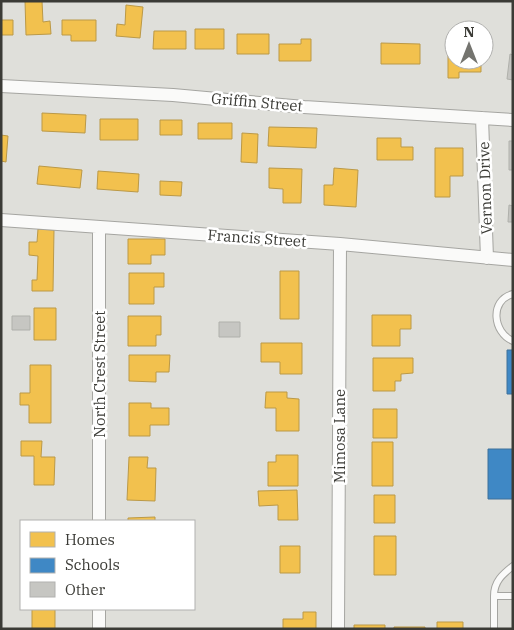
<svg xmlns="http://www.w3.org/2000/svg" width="514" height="630" viewBox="0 0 514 630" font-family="'IBM Plex Serif',serif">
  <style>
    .homes { fill: #f2c14e; stroke: #bb9947 }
    .schools { fill: #3f88c5; stroke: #3e719a }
    .building { fill: #c6c6c2; stroke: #afb0ab }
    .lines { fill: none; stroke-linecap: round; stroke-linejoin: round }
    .lane-casing { stroke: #a5a5a1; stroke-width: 8 }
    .street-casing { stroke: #a5a5a1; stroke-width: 14 }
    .lane { stroke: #fafaf9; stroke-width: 6 }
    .street { stroke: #fafaf9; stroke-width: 12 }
    .labels { text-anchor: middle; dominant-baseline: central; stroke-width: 5; stroke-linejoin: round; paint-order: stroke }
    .street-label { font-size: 15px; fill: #3b3b36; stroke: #fff }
  </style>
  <rect width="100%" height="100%" fill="#dfdfda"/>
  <path class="homes" d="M25,1H42L43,22L50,21L51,34L26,35Z
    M126,5L143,7L140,38L116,36L117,24L125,25Z
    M1,20H13V35H1Z
    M62,20H96V41H71V35H62Z
    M195,29H224V49H195Z
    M154,31H186V49H153Z
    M237,34H269V54H237Z
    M301,39H311V61H279V44H301Z
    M381,43L420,44V64H381Z
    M448,51H454V60H481V72H459V78H448Z
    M42,113L86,115L85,133L42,131Z
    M100,119H138V140H100Z
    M160,120H182V135H160Z
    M198,123H232V139H198Z
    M269,127L317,128L316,148L268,146Z
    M242,133L258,134L257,163L241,162Z
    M1,135L8,136L6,162L1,161Z
    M377,138H401V147H413V160H377Z
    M435,148H463V176H450V197H435Z
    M39,166L82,170L80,188L37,184Z
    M269,168L302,169L301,203H283V189L269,188Z
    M334,168L358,170L356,207L324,205V185H333Z
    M98,171L139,174L138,192L97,189Z
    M160,181L182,182L181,196L160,195Z
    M38,229L54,230L53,291H32V280H37L38,256L29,255V242H37Z
    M128,239H165V255H151V264H128Z
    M280,271H299V319H280Z
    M129,273H164V287H154V304H129Z
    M34,308H56V340H34Z
    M372,315H411V329H400V346H372Z
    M128,316H161V335H156V346H128Z
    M261,343H302V374H280V362H261Z
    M129,355H170L169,372H156V382L129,381Z
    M373,358H413V373L401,374V381H395V391H373Z
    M30,365H51V423H29V405H20V393H30Z
    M266,392H287V398L299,399V431H276V408H265Z
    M129,403H151V408H169V425H150V436H129Z
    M373,409H397V438H373Z
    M21,441H42L41,457H55L54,485H34V456H21Z
    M372,442H393V486H372Z
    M276,455H298V486H268V462H276Z
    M129,457H148L147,468H156L155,501L127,500Z
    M297,490L298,520H278V505L259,506L258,491Z
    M374,495H395V523H374Z
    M155,517V521H128V518Z
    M374,536H396V575H374Z
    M280,546H300V573H280Z
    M32,609H55V629H32Z
    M303,612H316V629H283V619H303Z
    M437,622H463V629H437Z
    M354,625H385V629H354Z
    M394,627H425V629H394Z"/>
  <path class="schools" d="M507,350H513V394H507Z
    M488,449H513V499H488Z"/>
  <path class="building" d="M510,54L513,55V80L507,79Z
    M509,141H513V170H509Z
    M509,205L513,206V222H508Z
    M12,316H30V330H12Z
    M219,322H240V337H219Z"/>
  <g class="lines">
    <defs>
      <path id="lane" d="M513,294C489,300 493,333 513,341
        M513,566C503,574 494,581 494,596H513
        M494,596V629"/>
      <path id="street" d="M1,86L173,95L304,107L513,120
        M482,118L487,258
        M1,220L340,244L513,260
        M99,227V521
        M99,609V629
        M338,629L340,244"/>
    </defs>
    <use href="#lane" class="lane-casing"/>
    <use href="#street" class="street-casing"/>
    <use href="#lane" class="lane"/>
    <use href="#street" class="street"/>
  </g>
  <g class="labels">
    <g class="street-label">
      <text transform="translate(257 102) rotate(5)">Griffin Street</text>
      <text transform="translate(485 188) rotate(-92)">Vernon Drive</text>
      <text transform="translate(257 238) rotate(4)">Francis Street</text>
      <text transform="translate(99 374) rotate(-90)">North Crest Street</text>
      <text transform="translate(339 436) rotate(-90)">Mimosa Lane</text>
    </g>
  </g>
  <rect width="514" height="630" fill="none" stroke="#3b3b36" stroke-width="5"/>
  <rect x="20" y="520" width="175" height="90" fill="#ffffff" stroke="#b1b1af"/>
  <rect x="30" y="532" width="25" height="15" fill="#f2c14e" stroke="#b1b1af"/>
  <text x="65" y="545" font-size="15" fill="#3b3b36">Homes</text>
  <rect x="30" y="558" width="25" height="15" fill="#3f88c5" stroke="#b1b1af"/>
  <text x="65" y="570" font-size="15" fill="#3b3b36">Schools</text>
  <rect x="30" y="582" width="25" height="15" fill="#c6c6c2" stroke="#b1b1af"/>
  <text x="65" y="595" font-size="15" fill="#3b3b36">Other</text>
  <g transform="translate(469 45)"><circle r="24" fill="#ffffff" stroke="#b1b1af"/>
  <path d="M0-4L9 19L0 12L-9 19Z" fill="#74746f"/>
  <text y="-8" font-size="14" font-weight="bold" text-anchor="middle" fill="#3b3b36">N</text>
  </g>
</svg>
